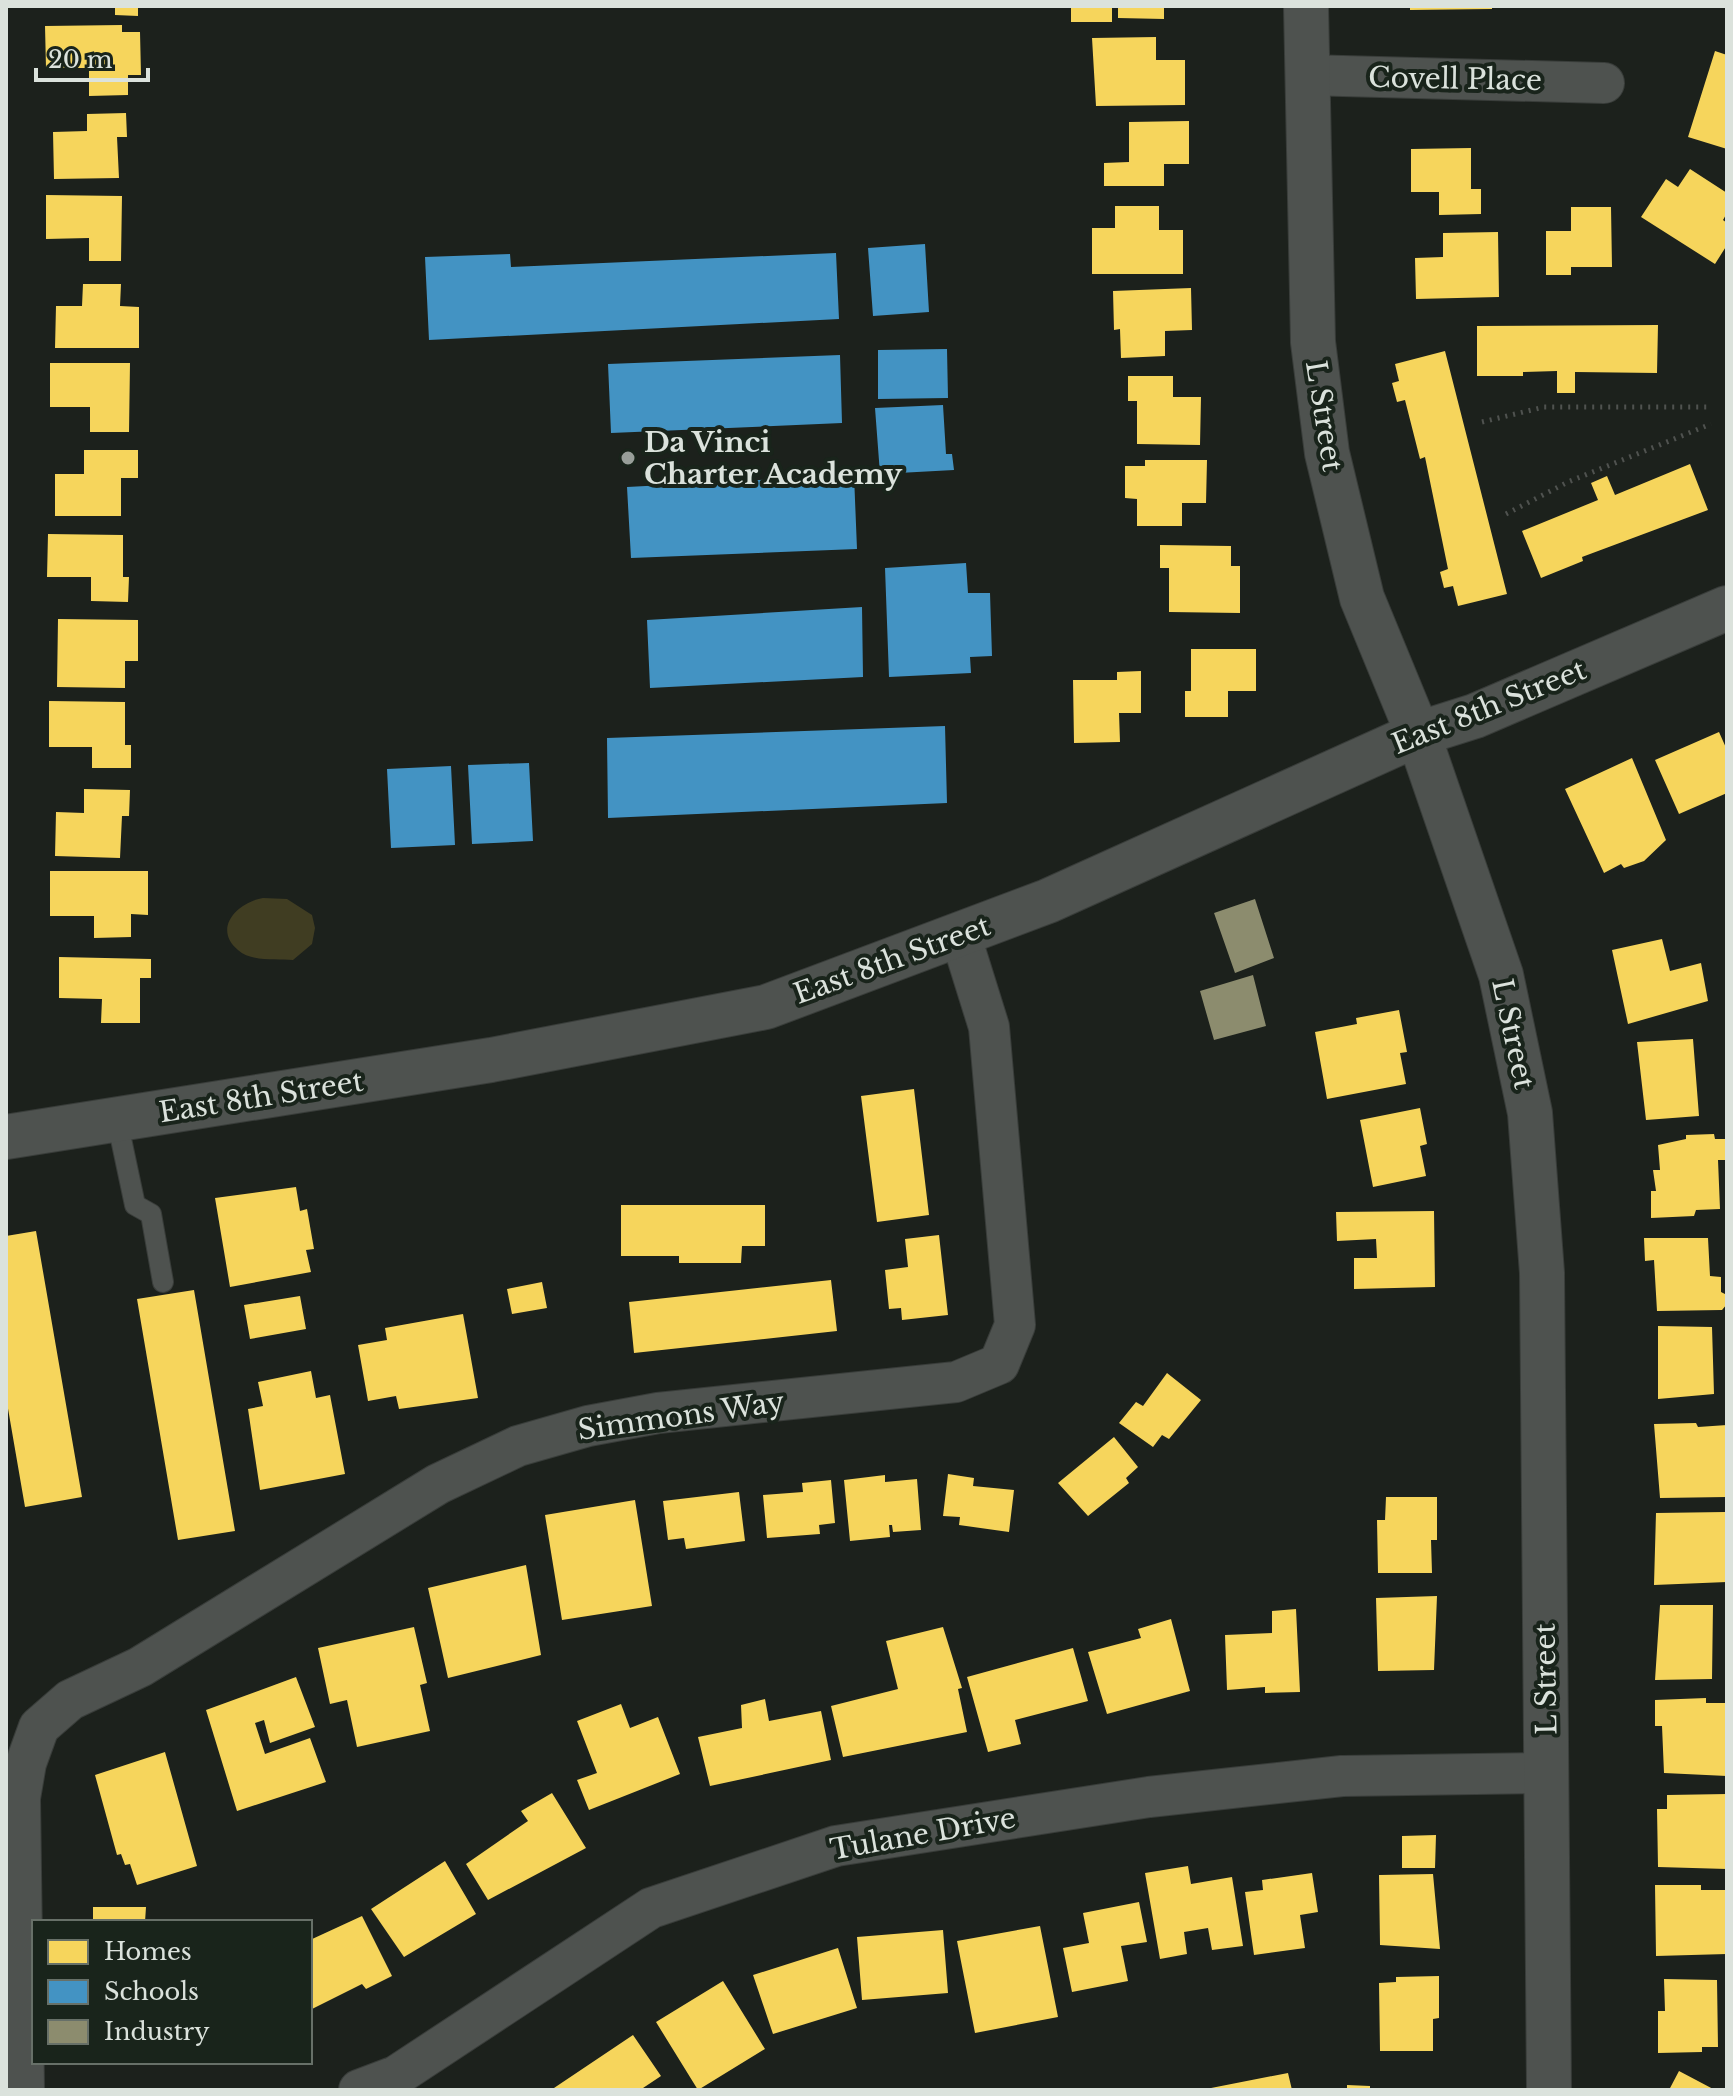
<svg xmlns="http://www.w3.org/2000/svg" width="1733" height="2096" viewBox="0 0 1733 2096" font-family="'Libre Baskerville',serif">
  <style>
    .green { fill: #403d22 }
    .homes { fill: #f6d55c }
    .schools { fill: #4393c3 }
    .industry { fill: #8c8c6e }
    .lines { fill: none; stroke-linecap: round; stroke-linejoin: round }
    .lane-casing { stroke: #393d3a; stroke-width: 22 }
    .street-casing { stroke: #393d3a; stroke-width: 42 }
    .secondary-casing { stroke: #393d3a; stroke-width: 46 }
    .path { stroke: #4f524f; stroke-width: 5; stroke-dasharray: 2 6; stroke-linecap: butt }
    .lane { stroke: #4e524f; stroke-width: 20 }
    .street { stroke: #4e524f; stroke-width: 40 }
    .secondary { stroke: #4e524f; stroke-width: 44 }
    .poi-dot { fill: #989e99; stroke: #19241b; stroke-width: 3 }
    .labels { text-anchor: middle; dominant-baseline: central; stroke-width: 8; stroke-linejoin: round; paint-order: stroke }
    .street-label { font-size: 28px; fill: #dbe2dc; stroke: #19241b }
    .poi-label { font-size: 28px; font-weight: bold; fill: #dbe2dc; stroke: #19241b; text-anchor: start }
  </style>
  <rect width="100%" height="100%" fill="#1c211c"/>
  <path class="green" d="M263,898L287,899L312,915L315,928L312,944L293,960C277,959 251,962 238,950C212,928 238,902 263,898Z"/>
  <path class="homes" d="M115,6H138V16L115,15Z
    M1071,6H1112V22H1071Z
    M1118,6H1164V19L1118,18Z
    M1410,6H1492V9L1410,10Z
    M122,25V32H140L141,75H128V95L89,96V68H46L45,26Z
    M1156,37V60H1185V105L1096,106L1092,38Z
    M1715,51L1727,55V149L1688,137Z
    M126,113L127,137H117L119,178L54,179L53,132L87,131V114Z
    M1189,121V164H1164V186H1104V163L1129,162V122Z
    M1471,148V189H1481V214L1439,215V192H1411V149Z
    M1690,169L1727,193V213L1723,220L1727,223V245L1715,264L1641,217L1666,179L1678,187Z
    M46,195L122,196L121,261H89V238L46,239Z
    M1115,206H1159V230H1183V274H1092V228H1115Z
    M1571,207H1611L1612,267H1571V275H1546V231H1571Z
    M1498,232L1499,297L1416,299L1415,258L1443,257V233Z
    M83,284H121L120,306L139,307V348H55L56,306H82Z
    M1191,288L1192,330L1165,331V356L1121,358L1120,329L1114,330L1113,291Z
    M1658,325L1657,373L1575,372V393H1557V371L1523,372V376H1477V326Z
    M1445,351L1507,594L1458,606L1453,586L1444,588L1440,572L1448,569L1425,457L1420,459L1405,400L1397,402L1392,383L1399,381L1395,364Z
    M50,363H130L129,432H90V407H50Z
    M1128,376H1173V397H1201L1200,445L1137,444V401H1128Z
    M84,450H138V478H121V516H55V474H84Z
    M1145,460H1207L1206,503H1182V526H1137V499L1125,498V466H1145Z
    M1690,464L1708,510L1582,557L1583,561L1541,578L1522,531L1598,500L1591,483L1607,476L1615,495Z
    M48,534L123,535V577H129L128,602L91,601V577H47Z
    M1160,545L1231,546V566H1240V613L1169,612V568H1160Z
    M58,619L138,620V661H125V688L57,687Z
    M1191,649H1256V691H1228V717H1185V691H1191Z
    M1141,671V713H1119L1120,742L1074,743L1073,680H1117V672Z
    M49,701L125,702V745H131V768H92V747H49Z
    M1719,732L1727,750V793L1679,814L1655,760Z
    M1632,758L1666,840L1644,861L1624,868L1621,864L1604,873L1565,789Z
    M84,789L130,790L129,816H122L120,858L55,856L56,812L84,813Z
    M50,871H148V915L131,914V937L94,938V916H50Z
    M1662,939L1670,971L1701,963L1708,1001L1628,1024L1612,950Z
    M59,957L151,959V978H140V1023H101L102,999L59,998Z
    M1399,1010L1407,1052L1400,1053L1406,1084L1327,1099L1315,1032L1357,1024L1356,1018Z
    M1693,1039L1699,1116L1646,1120L1637,1042Z
    M914,1089L929,1215L877,1222L861,1096Z
    M1420,1108L1427,1144L1420,1146L1426,1176L1373,1187L1360,1120Z
    M1714,1134L1715,1139H1727V1160H1718L1720,1209L1696,1210L1694,1216L1651,1218V1191H1656L1653,1170H1660L1658,1145L1686,1139V1135Z
    M296,1187L300,1211L307,1209L314,1249L306,1250L311,1272L230,1287L215,1198Z
    M621,1205H765V1246H742L741,1263H679V1256H621Z
    M1434,1211L1435,1287L1354,1289V1258H1377L1376,1239L1337,1241L1336,1212Z
    M36,1231L82,1497L25,1507L6,1397V1236Z
    M939,1235L948,1315L902,1320L901,1308L889,1309L885,1270L908,1267L905,1239Z
    M1644,1238H1708L1710,1276L1721,1277V1292L1727,1295V1304L1722,1310L1657,1311L1654,1260L1645,1261Z
    M831,1280L837,1331L634,1353L629,1302Z
    M542,1282L547,1308L512,1314L507,1289Z
    M194,1290L235,1531L178,1540L137,1299Z
    M300,1296L306,1329L250,1339L244,1305Z
    M463,1314L478,1398L399,1409L396,1396L368,1401L358,1345L387,1340L385,1328Z
    M1658,1326L1712,1327L1714,1394L1658,1399Z
    M311,1371L316,1398L330,1395L345,1474L260,1490L248,1409L263,1406L258,1382Z
    M1167,1373L1201,1400L1169,1439L1162,1435L1153,1447L1119,1423L1136,1402L1143,1406Z
    M1696,1423L1698,1427L1727,1425V1497L1660,1498L1654,1424Z
    M1114,1437L1138,1467L1126,1478L1129,1483L1088,1516L1058,1483Z
    M948,1474L974,1478L973,1486L1014,1490L1009,1532L959,1525L960,1517L943,1516Z
    M885,1475V1482L917,1479L921,1530L893,1532L892,1525H889L890,1537L850,1541L844,1480Z
    M831,1480L835,1523L819,1525L820,1534L767,1538L763,1495L803,1492L802,1483Z
    M739,1492L745,1541L686,1549L684,1538L668,1540L663,1501Z
    M1386,1497H1437V1540H1431L1432,1573H1378L1377,1520H1385Z
    M635,1500L652,1606L562,1620L545,1515Z
    M1725,1512L1727,1582L1654,1585L1656,1513Z
    M526,1565L541,1655L448,1678L428,1588Z
    M1437,1596L1434,1670L1378,1671L1376,1598Z
    M1660,1605H1713L1712,1679L1655,1680Z
    M1296,1609L1300,1692L1265,1693V1687L1227,1690L1225,1635L1272,1633V1611Z
    M1171,1619L1190,1691L1107,1714L1088,1652L1141,1638L1138,1629Z
    M414,1627L427,1683L420,1685L430,1731L357,1747L347,1700L330,1704L318,1648Z
    M943,1627L962,1688L958,1689L967,1732L843,1757L831,1706L898,1689L886,1641Z
    M1073,1648L1088,1701L1015,1720L1021,1744L988,1752L967,1677Z
    M296,1677L315,1727L270,1743L264,1720L255,1723L265,1754L310,1738L326,1782L237,1811L206,1710Z
    M1706,1698V1703H1727V1776L1664,1773L1662,1726H1655V1700Z
    M765,1699L769,1721L821,1711L831,1760L710,1786L698,1737L742,1728L741,1705Z
    M621,1704L630,1728L658,1717L680,1774L589,1810L577,1780L597,1773L577,1721Z
    M165,1752L197,1866L137,1885L130,1864L125,1865L121,1854L117,1855L95,1775Z
    M552,1793L586,1848L488,1900L466,1864L528,1821L521,1811Z
    M1727,1794V1869L1658,1867L1657,1809H1667V1795Z
    M1436,1835L1435,1868H1402V1836Z
    M445,1861L476,1914L404,1957L371,1909Z
    M1188,1866L1191,1884L1232,1877L1243,1946L1212,1950L1208,1928L1184,1932L1187,1954L1160,1959L1145,1873Z
    M1312,1873L1318,1912L1300,1915L1305,1948L1254,1955L1245,1892L1263,1890L1262,1880Z
    M1433,1874L1440,1949L1380,1945L1379,1875Z
    M1655,1885H1701V1890H1727V1954L1656,1956Z
    M1139,1902L1147,1942L1121,1946L1128,1981L1072,1992L1063,1948L1089,1943L1083,1913Z
    M93,1907H146L145,1922H93Z
    M362,1916L392,1976L366,1989L362,1984L310,2010V1940Z
    M1040,1926L1058,2017L975,2033L957,1941Z
    M943,1930L948,1993L862,2000L857,1937Z
    M838,1948L857,2008L773,2034L753,1975Z
    M1439,1976V2018L1433,2019V2051H1380L1379,1983L1396,1982V1977Z
    M1664,1979L1717,1980L1718,2047H1702V2052L1658,2053V2011H1665Z
    M723,1981L765,2049L698,2090L656,2022Z
    M633,2035L661,2076L640,2090H551Z
    M1679,2071L1715,2090H1669Z
    M1288,2073L1292,2090H1206V2089Z
    M1347,2085L1370,2086V2090H1347Z"/>
  <path class="schools" d="M925,244L929,312L873,316L868,248Z
    M836,253L839,319L429,340L425,257L510,254L511,267Z
    M947,349L948,398L878,399V350Z
    M840,355L842,423L611,433L608,364Z
    M943,405L946,454H952L954,470L880,474L875,408Z
    M854,475L857,549L631,558L627,487Z
    M966,563L968,593H990L992,656L970,657L971,673L889,677L885,568Z
    M862,607L863,677L650,688L647,620Z
    M945,726L947,803L608,818L607,738Z
    M529,763L533,841L472,844L468,765Z
    M451,766L455,845L391,848L387,769Z"/>
  <path class="industry" d="M1255,899L1274,958L1235,973L1214,913Z
    M1253,975L1266,1026L1214,1040L1200,991Z"/>
  <g class="lines">
    <defs>
      <path id="lane" d="M117,1120L135,1205L151,1214L163,1282"/>
      <path id="street" d="M1306,75L1604,83
        M24,2090L20,1798L26,1763L39,1727L70,1700L140,1667L438,1484L518,1446L588,1426L658,1413L956,1382L999,1364L1015,1325L989,1027L960,934
        M359,2090L396,2076L651,1908L836,1846L1149,1797L1342,1776L1547,1773"/>
      <path id="secondary" d="M1306,6L1313,342L1327,453L1362,598L1418,734L1501,975L1530,1113L1542,1273L1549,2090
        M6,1137L491,1060L766,1007L1048,901L1418,734L1475,716L1727,608"/>
    </defs>
    <use href="#lane" class="lane-casing"/>
    <use href="#street" class="street-casing"/>
    <use href="#secondary" class="secondary-casing"/>
    <path class="path" d="M1482,422L1544,407H1712
      M1506,514L1568,482L1711,424"/>
    <use href="#lane" class="lane"/>
    <use href="#street" class="street"/>
    <use href="#secondary" class="secondary"/>
  </g>
  <circle class="poi-dot" cx="628" cy="458" r="8"/>
  <g class="labels">
    <g class="street-label">
      <text transform="translate(1455 79) rotate(1)">Covell Place</text>
      <text transform="translate(1324 416) rotate(81)">L Street</text>
      <text transform="translate(1489 707) rotate(-22)">East 8th Street</text>
      <text transform="translate(892 960) rotate(-20)">East 8th Street</text>
      <text transform="translate(1513 1034) rotate(78)">L Street</text>
      <text transform="translate(261 1097) rotate(-9)">East 8th Street</text>
      <text transform="translate(681 1416) rotate(-8)">Simmons Way</text>
      <text transform="translate(1546 1679) rotate(-91)">L Street</text>
      <text transform="translate(923 1834) rotate(-10)">Tulane Drive</text>
    </g>
    <g class="poi-label">
      <text x="644" y="442">Da Vinci<tspan x="644" dy="32">Charter Academy</tspan></text>
    </g>
  </g>
  <rect width="1733" height="2096" fill="none" stroke="#dbe2dc" stroke-width="16"/>
  <rect x="32" y="1920" width="280" height="144" fill="#19241b" stroke="#677068" stroke-width="2"/>
  <rect x="48" y="1940" width="40" height="24" fill="#f6d55c" stroke="#677068" stroke-width="2"/>
  <text x="104" y="1960" font-size="24" fill="#dbe2dc">Homes</text>
  <rect x="48" y="1980" width="40" height="24" fill="#4393c3" stroke="#677068" stroke-width="2"/>
  <text x="104" y="2000" font-size="24" fill="#dbe2dc">Schools</text>
  <rect x="48" y="2020" width="40" height="24" fill="#8c8c6e" stroke="#677068" stroke-width="2"/>
  <text x="104" y="2040" font-size="24" fill="#dbe2dc">Industry</text>
  <path d="M36 68v12h112v-12" fill="none" stroke="#dbe2dc" stroke-width="4"/>
  <text x="48" y="68" font-size="24" fill="#dbe2dc" stroke="#19241b" stroke-width="6" paint-order="stroke">20 m</text>
</svg>
